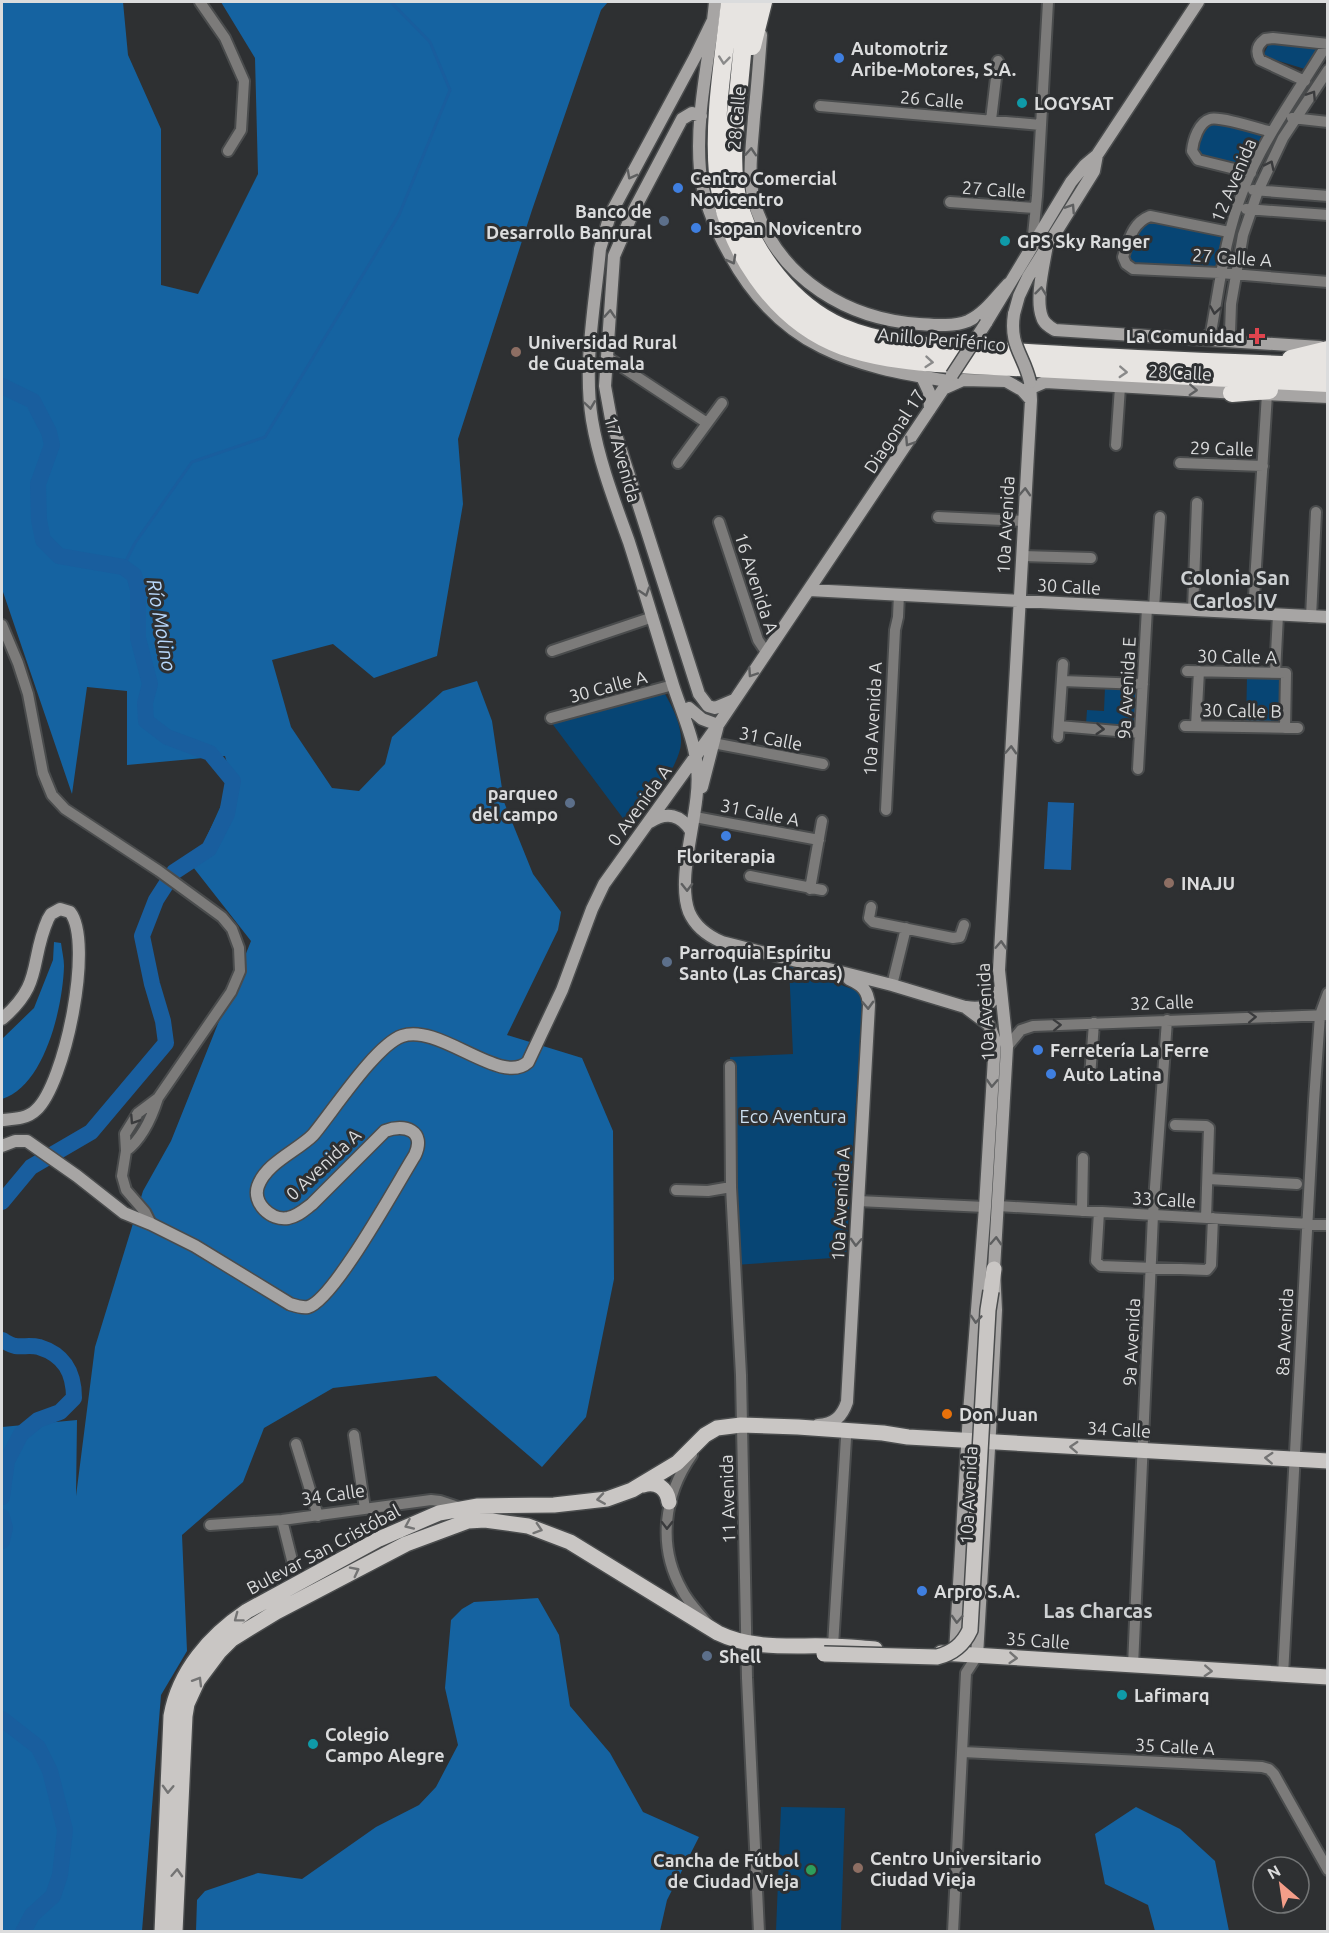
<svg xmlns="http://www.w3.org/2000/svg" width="1329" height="1933" viewBox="0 0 1329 1933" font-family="Ubuntu,sans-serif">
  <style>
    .green { fill: #074574 }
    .forest { fill: #1563a1 }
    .water { fill: #195e9e }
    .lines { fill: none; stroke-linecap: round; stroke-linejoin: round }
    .stream { stroke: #195e9e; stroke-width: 3 }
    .river { stroke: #195e9e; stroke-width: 16 }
    .street-casing { stroke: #4a4c4d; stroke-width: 14 }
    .secondary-casing { stroke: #4a4c4d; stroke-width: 15 }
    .primary-casing { stroke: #4a4c4d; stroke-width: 18 }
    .highway-casing { stroke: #4a4c4d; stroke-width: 21 }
    .street { stroke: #7c7b7a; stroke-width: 10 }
    .secondary { stroke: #a7a5a4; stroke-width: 12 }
    .primary { stroke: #c9c6c4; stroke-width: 15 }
    .highway { stroke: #e7e4e1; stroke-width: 18 }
    .secondary-bridge-casing { stroke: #4a4c4d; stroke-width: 15; stroke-linecap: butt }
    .primary-bridge-casing { stroke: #4a4c4d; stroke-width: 18; stroke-linecap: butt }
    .secondary-bridge { stroke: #a7a5a4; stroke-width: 12 }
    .primary-bridge { stroke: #c9c6c4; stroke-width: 15 }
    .oneway { stroke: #8a8a8a }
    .oneway2 { stroke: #3a3b3d }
    .oneway3 { stroke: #5e5f60 }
    .oneway4 { stroke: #747474 }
    .shop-dot { fill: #3f7fe0; stroke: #2e3032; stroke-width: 2 }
    .culture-dot { fill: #0f9aa8; stroke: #2e3032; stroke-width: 2 }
    .service-dot { fill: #5c6f8a; stroke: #2e3032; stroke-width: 2 }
    .health-dot { fill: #e0444e; stroke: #2e3032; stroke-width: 2 }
    .education-dot { fill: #8d6e63; stroke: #2e3032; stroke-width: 2 }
    .food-dot { fill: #e8710a; stroke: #2e3032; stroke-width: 2 }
    .leisure-dot { fill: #2e9e5b; stroke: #2e3032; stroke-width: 2 }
    .labels { text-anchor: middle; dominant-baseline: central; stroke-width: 6; stroke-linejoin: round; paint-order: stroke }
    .poi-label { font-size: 18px; font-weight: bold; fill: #dbdcdd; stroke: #2e3032; text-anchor: start }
    .street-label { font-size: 18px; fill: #dbdcdd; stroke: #2e3032 }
    .park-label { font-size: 18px; fill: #cddff0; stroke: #2e3032 }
    .neighbourhood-label { font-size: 20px; font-weight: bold; fill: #ced1d3; stroke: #2e3032 }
    .water-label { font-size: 20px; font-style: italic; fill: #b8d8fc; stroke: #2e3032 }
  </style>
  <rect width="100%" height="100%" fill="#2e3032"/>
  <path class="green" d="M1270,41L1326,45L1308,70L1263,56Z
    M1205,120L1262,135L1245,168L1192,153Z
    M1149,221L1222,235L1215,268L1135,264L1130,257L1139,227Z
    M1247,677L1282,678L1280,724L1246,723Z
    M1105,687L1138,689L1135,727L1086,724L1087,710L1104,711Z
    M665,694C673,708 682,726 681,743C680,766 645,811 631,829L551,722Z
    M789,966L863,993L846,1257L735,1265L730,1057L793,1054Z
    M781,1807L845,1808L841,1931H776Z"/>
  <path class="forest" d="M2,2H123L128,55L161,129V285L198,294L258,174L255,58L221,2H608L601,10L532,210L458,439L463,504L437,656L374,678L333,644L272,660L291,727L332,788L359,791L385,764L392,737L443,691L477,681L492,721L504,802L533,874L561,912L558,930L507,1035L582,1058L613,1131L614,1279L586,1417L542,1467L436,1376L333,1388L264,1428L243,1482L182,1535L187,1651L161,1695L142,1931L2,1932V1427L77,1420L76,1496L95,1347L143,1191L171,1141L251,941L193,867L232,781L225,756L127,765V691L87,687L72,794L2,589Z
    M54,942L61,943C62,951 64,959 64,966C63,1006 45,1086 2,1099V1039L34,1008L53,960Z
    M538,1598L559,1635L570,1706L610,1753L643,1812L699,1837L667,1900L660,1931H196L197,1900L205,1891L258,1873L302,1879L376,1827L419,1805L436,1787L458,1745L445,1688L451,1620L462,1609L474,1602Z
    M1136,1807L1180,1829L1215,1861L1229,1931H1155L1148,1905L1105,1884L1095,1834Z"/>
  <path class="water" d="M1048,802L1074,803L1071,870L1044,869Z"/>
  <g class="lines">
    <path class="stream" d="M123,567L135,543L192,462L265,437L399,215L450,90L430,42L391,2"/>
    <path class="river" d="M2,386L33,401L49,432L52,445L38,484L39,520L43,540L59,556L123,567L134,575L138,589V638L150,684L145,703L146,721L167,737L210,753L233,781L227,814L209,849L174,872L156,900L142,936L152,984L163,1021L166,1043L91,1132L31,1167L2,1202
      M2,1340C6,1342 10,1345 15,1346C23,1347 31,1345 39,1347C65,1355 74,1373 74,1398L60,1412L38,1420L21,1434L7,1461L2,1497
      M2,1517L5,1528L2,1541
      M2,1719L38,1747L50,1771L65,1830L60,1875L53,1896L32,1915L23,1932"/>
    <defs>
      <path id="street" d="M200,2L225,38L244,81L241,130L228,151
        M1305,81L1260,60C1255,51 1257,45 1265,39L1273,38L1328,44
        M820,106L1041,125
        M1292,118L1328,122
        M991,120L998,61
        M1251,173L1198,160L1192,151C1193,140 1199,122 1210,119C1220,116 1260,129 1272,132
        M1253,190L1328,196
        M950,202L1035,208
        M1246,209L1328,215
        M1229,232L1150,216C1132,223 1129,240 1123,257L1126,264L1133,269L1220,273L1328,282
        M1032,245L1037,196L1048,2
        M1203,340L1211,332C1220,283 1225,235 1244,188C1264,137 1299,91 1327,44
        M1234,342L1230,332L1231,304L1243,235L1258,191L1283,138L1328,70
        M607,357L707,423
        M1116,445L1120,387
        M678,463L722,403
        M1180,463L1263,466
        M938,517L1024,521
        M719,522L758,640L766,652
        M1022,556L1091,558
        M1154,608L1160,517
        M1193,610L1197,503
        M1253,613L1267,394
        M1311,617L1316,512
        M2,625L18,663L28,694L43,773L52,795L65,809L159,871L222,917L232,929L239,948L240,971L231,992L158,1098L138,1113L125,1134L126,1151L122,1176L126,1190L145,1212L151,1224
        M552,651L653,617
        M1187,671L1286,673L1285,728
        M1275,673L1278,615
        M1062,681L1143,684
        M551,718L673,685
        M1059,726L1140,733
        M1185,726L1298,728
        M1196,726L1199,671
        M1058,737L1063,664
        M713,743L823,764
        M1138,769L1147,608
        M886,810L895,630L898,617L899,594
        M695,817L819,840
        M750,876L822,890
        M810,889L822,821
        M871,907L869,918L873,922L953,938L960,937L964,925
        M892,985L906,928
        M1007,1047L1021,1030L1033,1026L1328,1015
        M730,1066L731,1187L741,1375L747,1678L759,1932
        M1090,1077L1094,1023
        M1175,1125L1206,1126L1209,1128L1206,1218
        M126,1151C142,1139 152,1117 158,1098
        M1208,1179L1297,1184
        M676,1190L708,1191L731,1187
        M858,1201L985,1207
        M998,1206L1328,1225
        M1082,1211L1083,1158
        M1099,1212L1096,1261L1101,1266L1207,1270L1211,1265L1213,1218
        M354,1435L365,1509
        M296,1444L318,1516
        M692,1455C664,1495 657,1546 682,1590C688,1602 699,1613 707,1623
        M282,1520L294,1568
        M210,1525L282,1520L431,1500L440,1501L461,1508
        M833,1646L846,1438
        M1133,1666L1153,1215L1167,1020
        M1283,1675L1314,1101L1320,1015L1328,993
        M963,1752L1262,1767L1269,1769L1274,1774L1328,1870
        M953,1932L966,1673L977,1656"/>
      <path id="secondary" d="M715,2C710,57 695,114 700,170C703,200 715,229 730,255C781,348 851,366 949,381
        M713,20L695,57L610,215L600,249C595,305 583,364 592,420C599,462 615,503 629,542C644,589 658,637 673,685C681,710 695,741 697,768C702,809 675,875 689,912C695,926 708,936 722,942L892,985L965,1007L989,1025L995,1041L985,1207L969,1413L955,1653
        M761,35C759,63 757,90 754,117C752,148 746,181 757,211C782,280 848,319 919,324C934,325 953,327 968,321C984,314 996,297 1008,284
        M701,116L692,113L682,119L634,210L614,256L605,386L611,419L699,694L708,706L715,708L734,700
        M1047,245C1044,264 1035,299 1042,317C1044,324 1050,327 1055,330L1320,347
        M1014,314L1019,296L1028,277L1094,171L1097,155
        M986,323L1071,182L1085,165L1097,155L1198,2
        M922,377L929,392L930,409
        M945,388L963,380L1006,381L1022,390L1031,400
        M1031,388L1045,382L1238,393
        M1262,394L1328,397
        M809,590L1328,617
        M702,787L718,725L952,376
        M650,822C667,811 681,815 691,831
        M966,1007C985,1010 991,1005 1000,989
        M2,1019C44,983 29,962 48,919L51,914L60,909L70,912C94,942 65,1084 36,1110C27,1119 13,1119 2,1120
        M2,1146L15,1141H27L77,1176L124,1213L151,1224L195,1246L290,1304C296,1306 301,1308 308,1307C334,1300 398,1182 415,1155C426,1131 405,1123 385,1131L312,1204C304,1210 298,1216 288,1218C271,1221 252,1203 258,1186C266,1163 297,1151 313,1135C333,1111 376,1045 402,1036C440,1023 501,1087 528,1062L562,990L592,909L604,884L718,725L702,719L689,708
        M818,1425C834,1424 842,1417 847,1402L869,1005C868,990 862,985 849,979
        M977,1656L991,1414L996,1310L994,1269L1007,1047L999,970L1031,400L1030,382"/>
      <path id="primary" d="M991,1291L994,1269
        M643,1485C657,1481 667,1488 669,1502
        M941,1653L1328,1677
        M162,1932L171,1716C179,1671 210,1636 247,1611L379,1539L439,1513L478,1506L554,1505L607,1499L632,1490L677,1463L705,1435L717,1428L741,1425L798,1427L883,1433L908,1437L1328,1461
        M175,1932L185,1716L187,1704L198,1680L219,1652L232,1639L276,1612L406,1544L468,1521L485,1520L528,1526L570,1542L718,1633C753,1650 791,1645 829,1646C844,1646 860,1648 875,1649"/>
      <path id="highway" d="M730,2C724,58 713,117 718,174C724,244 774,321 843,346C874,357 904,360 936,363L1328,383
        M747,2C744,33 741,65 738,96C734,132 729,169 739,205C753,254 793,306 841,327C889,348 945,347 997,351C1107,359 1217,362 1328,367
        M752,46L763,2
        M1291,359L1328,350
        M1232,393L1269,390"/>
    </defs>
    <use href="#street" class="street-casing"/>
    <use href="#secondary" class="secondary-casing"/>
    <use href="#primary" class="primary-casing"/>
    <use href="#highway" class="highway-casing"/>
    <use href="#street" class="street"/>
    <use href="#secondary" class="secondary"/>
    <use href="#primary" class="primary"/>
    <use href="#highway" class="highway"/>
    <defs>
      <path id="secondary-bridge" d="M1014,314C1009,346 1024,355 1030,382
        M952,375L986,323"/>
      <path id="primary-bridge" d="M824,1654L937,1657C953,1653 963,1645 970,1630L988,1310L991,1291"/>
    </defs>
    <use href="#secondary-bridge" class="secondary-bridge-casing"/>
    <use href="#primary-bridge" class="primary-bridge-casing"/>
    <use href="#secondary-bridge" class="secondary-bridge"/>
    <use href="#primary-bridge" class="primary-bridge"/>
  </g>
  <defs><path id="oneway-chevron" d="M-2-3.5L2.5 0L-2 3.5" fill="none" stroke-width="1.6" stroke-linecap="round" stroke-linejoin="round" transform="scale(1.5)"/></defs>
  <g class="oneway">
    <use href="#oneway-chevron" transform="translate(724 60) rotate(96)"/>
    <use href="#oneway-chevron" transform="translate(929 362) rotate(5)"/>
    <use href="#oneway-chevron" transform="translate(1123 372) rotate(3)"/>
  </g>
  <g class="oneway2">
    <use href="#oneway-chevron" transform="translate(1312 95) rotate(-57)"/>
    <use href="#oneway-chevron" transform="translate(1270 165) rotate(-64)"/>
    <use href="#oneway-chevron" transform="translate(1215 310) rotate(99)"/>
    <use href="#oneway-chevron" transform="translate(1100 729) rotate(4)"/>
    <use href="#oneway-chevron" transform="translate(1252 1017) rotate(-2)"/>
    <use href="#oneway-chevron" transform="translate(1057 1025) rotate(-2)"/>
    <use href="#oneway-chevron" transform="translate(134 1120) rotate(123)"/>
    <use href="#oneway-chevron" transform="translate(667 1525) rotate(91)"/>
  </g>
  <g class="oneway3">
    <use href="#oneway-chevron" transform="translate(751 152) rotate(-86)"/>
    <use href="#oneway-chevron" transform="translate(631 175) rotate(118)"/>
    <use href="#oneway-chevron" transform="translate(1071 208) rotate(-57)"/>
    <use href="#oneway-chevron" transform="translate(732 260) rotate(61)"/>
    <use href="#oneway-chevron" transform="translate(1041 291) rotate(-83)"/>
    <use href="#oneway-chevron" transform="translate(610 314) rotate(-86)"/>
    <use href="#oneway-chevron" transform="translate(1193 390) rotate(3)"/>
    <use href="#oneway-chevron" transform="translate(590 405) rotate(82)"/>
    <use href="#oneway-chevron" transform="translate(909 442) rotate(123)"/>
    <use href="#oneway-chevron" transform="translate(1025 492) rotate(-87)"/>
    <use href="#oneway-chevron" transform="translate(645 592) rotate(72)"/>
    <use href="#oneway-chevron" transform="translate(752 673) rotate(124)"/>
    <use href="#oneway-chevron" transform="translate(1011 750) rotate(-87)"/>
    <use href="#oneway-chevron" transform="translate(687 887) rotate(89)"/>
    <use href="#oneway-chevron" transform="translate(1001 945) rotate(-87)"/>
    <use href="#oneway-chevron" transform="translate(868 1005) rotate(88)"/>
    <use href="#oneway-chevron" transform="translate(992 1083) rotate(93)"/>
    <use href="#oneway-chevron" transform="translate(996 1241) rotate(-87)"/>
    <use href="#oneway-chevron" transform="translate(856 1242) rotate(93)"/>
    <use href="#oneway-chevron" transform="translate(976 1319) rotate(94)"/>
    <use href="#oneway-chevron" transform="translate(957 1619) rotate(93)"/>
  </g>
  <g class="oneway4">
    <use href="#oneway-chevron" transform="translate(1074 1447) rotate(-177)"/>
    <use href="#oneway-chevron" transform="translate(1269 1458) rotate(-177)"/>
    <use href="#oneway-chevron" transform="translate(601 1499) rotate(171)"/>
    <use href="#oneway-chevron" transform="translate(409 1525) rotate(156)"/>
    <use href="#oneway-chevron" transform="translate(538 1529) rotate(18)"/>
    <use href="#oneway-chevron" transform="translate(355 1571) rotate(-27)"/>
    <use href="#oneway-chevron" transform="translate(238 1618) rotate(143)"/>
    <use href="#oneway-chevron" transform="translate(1013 1658) rotate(4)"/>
    <use href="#oneway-chevron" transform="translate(1208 1671) rotate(3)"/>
    <use href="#oneway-chevron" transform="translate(198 1681) rotate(-59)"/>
    <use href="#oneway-chevron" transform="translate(168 1789) rotate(92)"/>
    <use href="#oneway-chevron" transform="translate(177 1873) rotate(-87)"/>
  </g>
  <g class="shop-dot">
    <circle cx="839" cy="58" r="6"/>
    <circle cx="678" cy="188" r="6"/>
    <circle cx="696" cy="228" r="6"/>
    <circle cx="726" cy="836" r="6"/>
    <circle cx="1038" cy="1050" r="6"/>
    <circle cx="1051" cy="1074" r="6"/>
    <circle cx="922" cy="1591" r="6"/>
  </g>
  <g class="culture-dot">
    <circle cx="1022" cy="103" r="6"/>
    <circle cx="1005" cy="241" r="6"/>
    <circle cx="1122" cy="1695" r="6"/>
    <circle cx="313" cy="1744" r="6"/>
  </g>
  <g class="service-dot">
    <circle cx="664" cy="221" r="6"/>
    <circle cx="570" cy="803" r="6"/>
    <circle cx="667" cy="962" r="6"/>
    <circle cx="707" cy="1656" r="6"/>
  </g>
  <path class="health-dot" d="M1254 327h6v6h6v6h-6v6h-6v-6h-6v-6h6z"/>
  <g class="education-dot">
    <circle cx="516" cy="352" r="6"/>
    <circle cx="1169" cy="883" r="6"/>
    <circle cx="858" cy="1868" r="6"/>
  </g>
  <circle class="food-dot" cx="947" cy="1414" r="6"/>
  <circle class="leisure-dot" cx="811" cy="1870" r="6"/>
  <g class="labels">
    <g class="poi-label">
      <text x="851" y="48">Automotriz<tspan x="851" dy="21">Aribe-Motores, S.A.</tspan></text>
      <text x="1034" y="103">LOGYSAT</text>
      <text x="690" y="178">Centro Comercial<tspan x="690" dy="21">Novicentro</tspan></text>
      <text x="652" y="211" text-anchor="end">Banco de<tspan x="652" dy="21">Desarrollo Banrural</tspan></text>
      <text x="708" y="228">Isopan Novicentro</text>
      <text x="1017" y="241">GPS Sky Ranger</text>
      <text x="1245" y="336" text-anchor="end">La Comunidad</text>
      <text x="528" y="342">Universidad Rural<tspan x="528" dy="21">de Guatemala</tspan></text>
      <text x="558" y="793" text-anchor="end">parqueo<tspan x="558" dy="21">del campo</tspan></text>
      <text x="726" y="856" text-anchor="middle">Floriterapia</text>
      <text x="1181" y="883">INAJU</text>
      <text x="679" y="952">Parroquia Espíritu<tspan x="679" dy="21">Santo (Las Charcas)</tspan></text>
      <text x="1050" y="1050">Ferretería La Ferre</text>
      <text x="1063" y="1074">Auto Latina</text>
      <text x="959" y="1414">Don Juan</text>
      <text x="934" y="1591">Arpro S.A.</text>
      <text x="719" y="1656">Shell</text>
      <text x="1134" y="1695">Lafimarq</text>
      <text x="325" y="1734">Colegio<tspan x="325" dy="21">Campo Alegre</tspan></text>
      <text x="870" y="1858">Centro Universitario<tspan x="870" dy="21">Ciudad Vieja</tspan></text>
      <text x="799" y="1860" text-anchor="end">Cancha de Fútbol<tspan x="799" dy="21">de Ciudad Vieja</tspan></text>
    </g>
    <g class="street-label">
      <text transform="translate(932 99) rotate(5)">26 Calle</text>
      <text transform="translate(736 118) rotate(-85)">28 Calle</text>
      <text transform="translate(1233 180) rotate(-67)">12 Avenida</text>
      <text transform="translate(994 189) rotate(4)">27 Calle</text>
      <text transform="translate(1232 257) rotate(4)">27 Calle A</text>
      <text transform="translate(942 339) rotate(5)">Anillo Periférico</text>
      <text transform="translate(1180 372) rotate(3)">28 Calle</text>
      <text transform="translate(894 431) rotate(-57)">Diagonal 17</text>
      <text transform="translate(1222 448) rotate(2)">29 Calle</text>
      <text transform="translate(623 459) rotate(74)">17 Avenida</text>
      <text transform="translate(1005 525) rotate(-87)">10a Avenida</text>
      <text transform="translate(757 583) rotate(72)">16 Avenida A</text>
      <text transform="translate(1069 586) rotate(3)">30 Calle</text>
      <text transform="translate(1237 656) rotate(1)">30 Calle A</text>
      <text transform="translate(608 686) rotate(-15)">30 Calle A</text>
      <text transform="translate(1126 688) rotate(-87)">9a Avenida E</text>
      <text transform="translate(1242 710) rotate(1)">30 Calle B</text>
      <text transform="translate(872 719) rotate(-87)">10a Avenida A</text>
      <text transform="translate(771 738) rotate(11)">31 Calle</text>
      <text transform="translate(639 805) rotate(-54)">0 Avenida A</text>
      <text transform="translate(760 812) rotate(11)">31 Calle A</text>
      <text transform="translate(1162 1002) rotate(-2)">32 Calle</text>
      <text transform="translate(985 1012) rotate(-93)">10a Avenida</text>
      <text transform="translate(323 1164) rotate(-43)">0 Avenida A</text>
      <text transform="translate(1164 1199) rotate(3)">33 Calle</text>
      <text transform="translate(840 1204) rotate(-87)">10a Avenida A</text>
      <text transform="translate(1284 1332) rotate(-87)">8a Avenida</text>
      <text transform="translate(1131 1342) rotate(-87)">9a Avenida</text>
      <text transform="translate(1119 1429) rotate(3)">34 Calle</text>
      <text transform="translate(333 1494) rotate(-8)">34 Calle</text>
      <text transform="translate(968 1495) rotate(-87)">10a Avenida</text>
      <text transform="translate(727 1499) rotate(-92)">11 Avenida</text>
      <text transform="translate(323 1549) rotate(-28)">Bulevar San Cristóbal</text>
      <text transform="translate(1038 1640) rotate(4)">35 Calle</text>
      <text transform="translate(1175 1746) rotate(3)">35 Calle A</text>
    </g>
    <g class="park-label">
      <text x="793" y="1116">Eco Aventura</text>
    </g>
    <g class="neighbourhood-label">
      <text x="1235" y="577">Colonia San<tspan x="1235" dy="23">Carlos IV</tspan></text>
      <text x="1098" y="1610">Las Charcas</text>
    </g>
    <g class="water-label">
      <text transform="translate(162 625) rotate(80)">Río Molino</text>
    </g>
  </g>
  <rect width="1329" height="1933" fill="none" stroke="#dbdcdd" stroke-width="6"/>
  <g transform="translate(1281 1885) rotate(331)"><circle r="28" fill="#2e3032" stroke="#737576" stroke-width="1.5"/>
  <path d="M0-4.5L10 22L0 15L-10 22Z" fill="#f49e89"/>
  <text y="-9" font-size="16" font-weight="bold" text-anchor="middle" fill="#dbdcdd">N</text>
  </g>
</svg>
